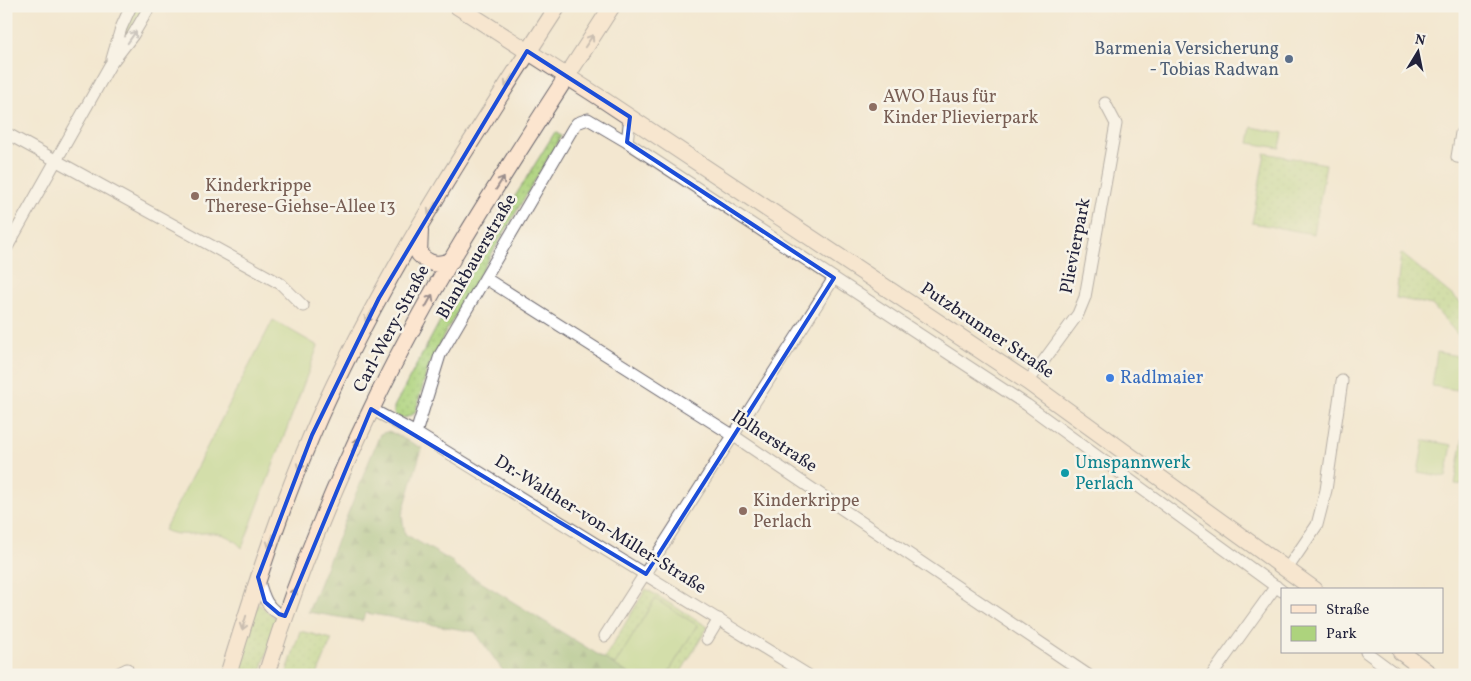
<svg xmlns="http://www.w3.org/2000/svg" width="1471" height="681" viewBox="0 0 1471 681" font-family="Vollkorn,serif">
  <style>
    .grass { fill: url(#grass-dots); stroke: #687a5c }
    .forest { fill: url(#forest-firs); stroke: #566c54 }
    .green { fill: #add37d; stroke: #687a5c }
    .lines { fill: none; stroke-linecap: round; stroke-linejoin: round }
    .street-casing { stroke: #6b676f; stroke-width: 13 }
    .secondary-casing { stroke: #6b676f; stroke-width: 18 }
    .street { stroke: #fff; stroke-width: 11 }
    .secondary { stroke: #fce5cf; stroke-width: 16 }
    .oneway { stroke: #9c9ca7 }
    .oneway2 { stroke: #9a8d8c }
    .marked { fill: none; stroke: #1d4ed8; stroke-width: 4; stroke-linejoin: round }
    .service-dot { fill: #5c6f8a; stroke: #f7f3e8; stroke-width: 2 }
    .education-dot { fill: #8d6e63; stroke: #f7f3e8; stroke-width: 2 }
    .shop-dot { fill: #3f7fe0; stroke: #f7f3e8; stroke-width: 2 }
    .culture-dot { fill: #0f9aa8; stroke: #f7f3e8; stroke-width: 2 }
    .labels { text-anchor: middle; dominant-baseline: central; stroke-width: 5; stroke-linejoin: round; paint-order: stroke }
    .service-label { font-size: 18px; fill: #4e5e75; stroke: #f7f3e8; text-anchor: end }
    .education-label { font-size: 18px; fill: #785e54; stroke: #f7f3e8; text-anchor: start }
    .street-label { font-size: 18px; fill: #22223b; stroke: #f7f3e8 }
    .shop-label { font-size: 18px; fill: #366cbe; stroke: #f7f3e8; text-anchor: start }
    .culture-label { font-size: 18px; fill: #0d838f; stroke: #f7f3e8; text-anchor: start }
  </style>
  <defs>
    <pattern id="grass-dots" width="8" height="8" patternUnits="userSpaceOnUse" patternTransform="scale(1.25)"><rect width="8" height="8" fill="#add37d"/><path d="M2 2h.1M6 6h.1" fill="none" stroke="#95b56d" stroke-width="1.8" stroke-linecap="round"/></pattern>
    <pattern id="forest-firs" width="22" height="20" patternUnits="userSpaceOnUse" patternTransform="scale(1.25)"><rect width="22" height="20" fill="#8ab56c"/><path d="M5 1l3.5 6h-7zM16 11l3.5 6h-7z" fill="#70935a"/></pattern>
  </defs>
  <rect width="100%" height="100%" fill="#f7f3e8"/>
  <filter id="ink" filterUnits="userSpaceOnUse"><feTurbulence type="fractalNoise" baseFrequency=".02" numOctaves="2"/><feDisplacementMap in="SourceGraphic" scale="10" xChannelSelector="R" yChannelSelector="G"/><feConvolveMatrix kernelMatrix="1 2 1 2 8 2 1 2 1" color-interpolation-filters="sRGB"/></filter>
  <filter id="wash" filterUnits="userSpaceOnUse"><feTurbulence type="fractalNoise" baseFrequency=".0096" numOctaves="4" result="noise"/><feDisplacementMap in="SourceGraphic" scale="20" xChannelSelector="R" yChannelSelector="G"/><feGaussianBlur stdDeviation="1.12" result="paint"/><feColorMatrix in="noise" values="0 0 0 0 0 0 0 0 0 0 0 0 0 0 0 0 0 1.4 0 .05"/><feComposite in="paint" operator="in"/></filter>
  <g filter="url(#wash)">
    <rect width="100%" height="100%" fill="#f3e7d0"/>
    <path class="grass" d="M136,6H145L125,39L123,35Z
      M555,132L561,136L445,333L428,368L415,413C407,418 402,420 394,414V407L455,293Z
      M1265,153L1326,164L1314,234L1252,223Z
      M1401,253L1465,306V343L1432,305L1396,298Z
      M646,589L708,627L679,675H667L697,625L655,600L615,665L604,659Z
      M258,603L277,620L260,675H234Z
      M300,631L332,639L317,675H286Z"/>
    <path class="forest" d="M389,431L422,448L402,515L405,534L453,562L455,566L631,675H506L475,632L366,613L362,621L308,612L380,434Z"/>
    <path class="green" d="M1252,127L1283,133L1280,148L1249,143Z
      M273,320L318,346L242,548C217,519 189,543 164,530Z
      M1437,352L1463,357L1457,390L1432,386Z
      M1465,426V485L1455,484Z
      M1424,440L1452,445L1446,477L1418,472Z
      M655,599L697,625L667,675H631L615,665Z"/>
  </g>
  <g filter="url(#ink)">
    <g class="lines">
      <defs>
        <path id="street" d="M112,59L121,28L131,6
          M6,133L281,284L303,306
          M1465,134L1461,133L1457,157L1465,158
          M627,142L630,117
          M6,249L110,65L133,35L150,6
          M485,278L734,436L1088,675
          M1028,382L1078,314L1085,297L1116,124L1105,103
          M371,409L416,433L808,675
          M416,433L440,355L573,128L577,123L588,119L627,142L1027,405L1282,591
          M1287,569L1317,525L1326,490L1342,381
          M258,578C263,596 267,611 285,616
          M605,636L834,278
          M707,639L719,619
          M1366,652L1397,675
          M115,675L127,669
          M1212,675L1276,586"/>
        <path id="secondary" d="M457,6L599,97L1028,382L1315,590
          M420,230L419,254C429,265 438,266 452,260
          M1401,652L1431,675
          M228,675C260,570 294,465 343,367C405,241 482,123 558,6
          M266,675C294,584 330,495 371,410C438,268 528,138 612,6"/>
      </defs>
      <use href="#street" class="street-casing"/>
      <use href="#secondary" class="secondary-casing"/>
      <use href="#street" class="street"/>
      <use href="#secondary" class="secondary"/>
    </g>
    <defs><path id="oneway-shaft" d="M-6 0H5M1.5-3L5.5 0L1.5 3" fill="none" stroke-width="1.6" stroke-linecap="round" stroke-linejoin="round" transform="scale(1.25)"/></defs>
    <use class="oneway" href="#oneway-shaft" transform="translate(132 37) rotate(-55)"/>
    <g class="oneway2">
      <use href="#oneway-shaft" transform="translate(589 41) rotate(-56)"/>
      <use href="#oneway-shaft" transform="translate(509 81) rotate(121)"/>
      <use href="#oneway-shaft" transform="translate(500 183) rotate(-58)"/>
      <use href="#oneway-shaft" transform="translate(432 209) rotate(121)"/>
      <use href="#oneway-shaft" transform="translate(429 301) rotate(-61)"/>
      <use href="#oneway-shaft" transform="translate(369 316) rotate(118)"/>
      <use href="#oneway-shaft" transform="translate(355 445) rotate(-66)"/>
      <use href="#oneway-shaft" transform="translate(301 463) rotate(112)"/>
      <use href="#oneway-shaft" transform="translate(271 541) rotate(110)"/>
      <use href="#oneway-shaft" transform="translate(293 595) rotate(-69)"/>
      <use href="#oneway-shaft" transform="translate(244 623) rotate(107)"/>
    </g>
  </g>
  <path d="M0 0H1471V681H0ZM527,51L630,117L627,142L834,278L646,574L371,409L285,616L279,614L265,602L258,577L312,435L379,298Z" fill="#f3e7d0" fill-opacity=".55" fill-rule="evenodd"/>
  <path class="marked" d="M527,51L630,117L627,142L834,278L646,574L371,409L285,616L279,614L265,602L258,577L312,435L379,298Z"/>
  <circle class="service-dot" cx="1289" cy="59" r="5"/>
  <g class="education-dot">
    <circle cx="873" cy="107" r="5"/>
    <circle cx="195" cy="196" r="5"/>
    <circle cx="743" cy="511" r="5"/>
  </g>
  <circle class="shop-dot" cx="1110" cy="378" r="5"/>
  <circle class="culture-dot" cx="1065" cy="473" r="5"/>
  <g class="labels">
    <g class="service-label">
      <text x="1279" y="49">Barmenia Versicherung<tspan x="1279" dy="21">- Tobias Radwan</tspan></text>
    </g>
    <g class="education-label">
      <text x="883" y="97">AWO Haus für<tspan x="883" dy="21">Kinder Plievierpark</tspan></text>
      <text x="205" y="186">Kinderkrippe<tspan x="205" dy="21">Therese-Giehse-Allee 13</tspan></text>
      <text x="753" y="501">Kinderkrippe<tspan x="753" dy="21">Perlach</tspan></text>
    </g>
    <g class="street-label">
      <text transform="translate(1076 246) rotate(-79)">Plievierpark</text>
      <text transform="translate(477 257) rotate(-60)">Blankbauerstraße</text>
      <text transform="translate(392 329) rotate(-62)">Carl-Wery-Straße</text>
      <text transform="translate(987 331) rotate(34)">Putzbrunner Straße</text>
      <text transform="translate(774 442) rotate(33)">Iblherstraße</text>
      <text transform="translate(600 525) rotate(32)">Dr.-Walther-von-Miller-Straße</text>
    </g>
    <g class="shop-label">
      <text x="1120" y="378">Radlmaier</text>
    </g>
    <g class="culture-label">
      <text x="1075" y="463">Umspannwerk<tspan x="1075" dy="21">Perlach</tspan></text>
    </g>
  </g>
  <rect width="1471" height="681" fill="none" stroke="#f7f3e8" stroke-width="25"/>
  <rect x="1281" y="588" width="162" height="65" fill="#f7f3e8" stroke="#a29fa3"/>
  <rect x="1291" y="605" width="25" height="8" fill="#fce5cf" stroke="#a29fa3"/>
  <text x="1326" y="614" font-size="15" fill="#22223b">Straße</text>
  <rect x="1291" y="626" width="25" height="15" fill="#add37d" stroke="#a29fa3"/>
  <text x="1326" y="638" font-size="15" fill="#22223b">Park</text>
  <g transform="translate(1418 52) rotate(10)" stroke="#f7f3e8" stroke-width="4" paint-order="stroke">
  <path d="M0-4L9 19L0 12L-9 19Z" fill="#22223b"/>
  <text y="-8" font-size="14" font-weight="bold" text-anchor="middle" fill="#22223b">N</text>
  </g>
</svg>
